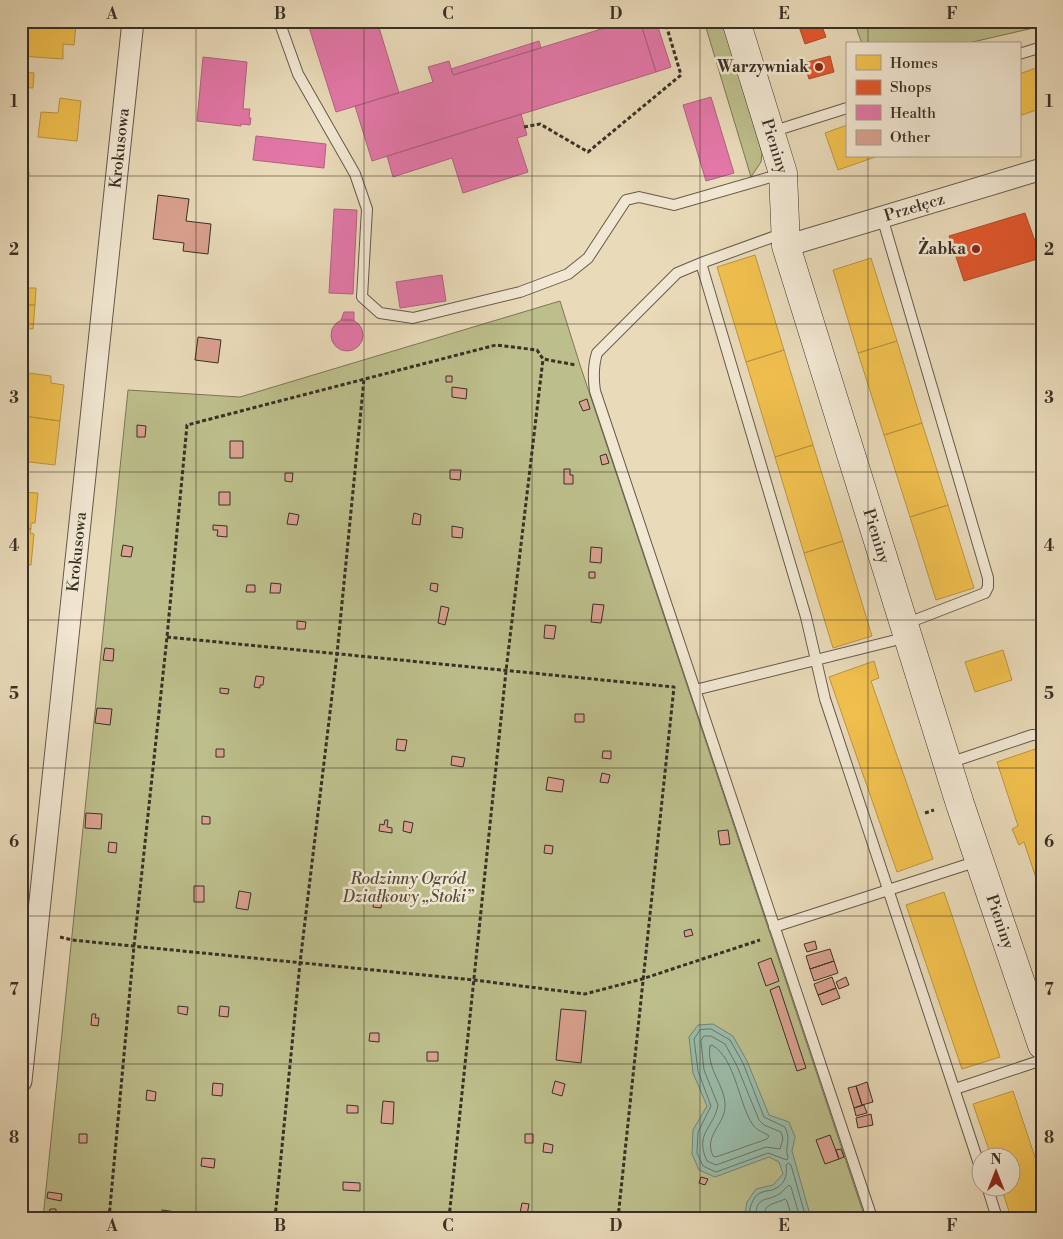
<svg xmlns="http://www.w3.org/2000/svg" width="1063" height="1239" viewBox="0 0 1063 1239" font-family="'Libre Bodoni',serif">
  <style>
    .green { fill: #bcbe8b; stroke: #7b7758 }
    .water { fill: #99bba9; stroke: #738375 }
    .homes { fill: #f2c14e; stroke: #bb9642 }
    .shops { fill: #e4572e; stroke: #b14b2c }
    .health { fill: #e377a8; stroke: #b06281 }
    .lines { fill: none; stroke-linecap: round; stroke-linejoin: round }
    .shore { stroke: #6a7668; stroke-width: 1 }
    .building { fill: #d9a18f; stroke: #3a3026 }
    .lane-casing { stroke: #665a4b; stroke-width: 12 }
    .street-casing { stroke: #665a4b; stroke-width: 23 }
    .secondary-casing { stroke: #3a3026; stroke-width: 29 }
    .path { stroke: #3a3026; stroke-width: 3; stroke-dasharray: 4 2.5; stroke-linecap: butt }
    .lane { stroke: #f1e7d2; stroke-width: 10 }
    .street { stroke: #f1e7d2; stroke-width: 21 }
    .secondary { stroke: #f1e7d2; stroke-width: 28 }
    .grid { fill: none; stroke: #3a3026; stroke-width: 1; stroke-opacity: 0.55 }
    .poi-dot { fill: #8f2418; stroke: #f1e7d2; stroke-width: 2 }
    .labels { text-anchor: middle; dominant-baseline: central; stroke-width: 5; stroke-linejoin: round; paint-order: stroke }
    .poi-label { font-size: 16px; font-weight: bold; fill: #3a3026; stroke: #f1e7d2; text-anchor: end }
    .street-label { font-size: 16px; fill: #3a3026; stroke: #f1e7d2 }
    .park-label { font-size: 16px; font-style: italic; fill: #544c3a; stroke: #f1e7d2 }
    .neatline { fill: none; stroke: #3a3026; stroke-width: 2 }
    .grid-label { font-size: 16px; text-anchor: middle; font-weight: bold; fill: #3a3026 }
  </style>
  <rect width="100%" height="100%" fill="#e9dab9"/>
  <filter id="stains"><feTurbulence type="fractalNoise" baseFrequency=".004" numOctaves="4"/><feColorMatrix values="0 0 0 0 .2 0 0 0 0 .09 0 0 0 0 .02 0 0 0 .5 -.17"/></filter>
  <radialGradient id="worn" r=".72"><stop offset=".6" stop-color="#630" stop-opacity="0"/><stop offset="1" stop-color="#630" stop-opacity=".3"/></radialGradient>
  <path class="green" d="M704,21H724L762,153L761,162L751,177Z
    M854,21H1042V26L964,44H862Z
    M560,301L580,365L865,1218H43L128,390L240,397Z"/>
  <path class="water" d="M713,1024L733,1036L747,1061L769,1115L789,1122L795,1137L792,1151L811,1218H744L747,1202L756,1189L773,1185L783,1174L779,1162L769,1157L715,1177L699,1170L692,1154L693,1130L707,1106L693,1073L689,1037L698,1025Z"/>
  <path class="homes" d="M23,21L76,24L74,45L63,44V59L21,56Z
    M1042,66V108L1019,116V74Z
    M21,72L34,73L33,88L21,87Z
    M60,98L81,101L77,141L38,137L41,112L58,113Z
    M847,125V156H878L838,170L825,133Z
    M21,172H29L28,187L21,186Z
    M755,255L784,350L746,362L717,267Z
    M871,258L897,341L858,353L833,270Z
    M21,288H36L35,305H21Z
    M21,305H35L33,329L21,328Z
    M897,341L922,423L884,435L858,353Z
    M784,350L813,445L775,457L746,362Z
    M21,372L51,376V383L64,385L60,421L23,416L25,400L21,399Z
    M23,416L60,421L55,465L21,461Z
    M922,423L948,505L910,517L884,435Z
    M813,445L843,541L804,553L775,457Z
    M21,492L38,493L35,523H31V529L21,528Z
    M948,505L974,588L936,600L910,517Z
    M21,528L31,529L30,533L34,534L31,565L21,564Z
    M843,541L872,636L833,648L804,553Z
    M1003,650L1012,680L975,692L965,662Z
    M874,661L879,678L871,681L933,859L897,872L829,677Z
    M1035,749L1042,768V896L1024,842L1019,845L1012,829L1018,826L997,762Z
    M944,892L1000,1057L962,1069L906,905Z
    M1013,1091L1042,1178V1218H1011L1001,1186H1010V1156H991L973,1104Z"/>
  <path class="shops" d="M797,21H820L826,37L805,44Z
    M830,56L834,72L809,79L804,63Z
    M1025,213L1041,258L964,281L949,236Z"/>
  <path class="health" d="M307,21H377L399,93L336,112Z
    M627,21H640L656,72L372,161L355,106L433,82L428,67L449,61L453,75Z
    M640,21H656L671,67L656,72Z
    M539,41L541,48L453,75L451,69Z
    M203,57L247,62L243,109H250L249,118H251L250,125L241,124V126L197,121Z
    M711,97L734,173L706,181L683,105Z
    M521,114L527,135L517,138L528,172L463,193L452,158L393,177L387,156Z
    M256,136L326,144L324,168L253,160Z
    M334,209L357,210L353,294L329,293Z
    M442,275L446,301L400,308L396,282Z
    M344,312H354V321L341,320Z
    M331 335a16 16 0 1 1 32 0a16 16 0 1 1-32 0Z"/>
  <g class="lines">
    <path class="shore" d="M711,1029L730,1040L743,1063L764,1117L785,1127C792,1143 784,1144 788,1158L787,1160L768,1153L716,1172L703,1166L697,1153L698,1132L711,1106L698,1071L694,1039L700,1030Z
      M704,1036H711L725,1044L737,1066L759,1120L764,1125L781,1132L783,1139L780,1149L766,1147L716,1165L707,1161C694,1133 714,1128 718,1105L704,1070L701,1041Z
      M710,1046L712,1045C736,1059 738,1103 753,1125C757,1131 764,1132 769,1136L767,1139L716,1157L713,1156C703,1135 726,1124 725,1105C725,1085 706,1069 710,1046Z
      M749,1218C749,1209 752,1197 760,1193C764,1191 768,1191 772,1190C784,1186 788,1176 786,1165L788,1163L791,1165L806,1218
      M755,1218C757,1194 765,1203 779,1194C783,1192 785,1188 789,1185L791,1187L800,1218
      M763,1218C765,1202 773,1205 785,1199L787,1201L792,1218"/>
  </g>
  <path class="building" d="M158,195L189,199L186,221L211,224L208,254L183,251L184,243L153,239Z
    M198,337L221,340L218,363L195,360Z
    M446,376H452V382H446Z
    M452,387L467,389L466,399L452,397Z
    M587,399L590,409L583,411L579,402Z
    M137,425L146,426L145,437H137Z
    M230,441H243V458H230Z
    M606,454L609,463L602,465L600,456Z
    M564,469H570V475H573V484H564Z
    M450,470H461L460,480L450,479Z
    M285,473H293L292,482L285,481Z
    M219,492H230V505H219Z
    M289,513L299,515L297,525L287,524Z
    M414,513L421,515L420,525L412,524Z
    M213,525L227,526V537L217,536L218,530H213Z
    M452,526L463,528L462,538L452,537Z
    M123,545L133,547L131,557L121,556Z
    M591,547L602,548L601,563L590,562Z
    M589,572H595V578H589Z
    M271,583L281,584L280,593H270Z
    M431,583L438,584L437,592L430,590Z
    M247,585H255V592H246Z
    M593,604L604,605L601,623L591,622Z
    M441,606L449,608L445,625L438,623Z
    M297,621L306,622L305,629H297Z
    M545,625L556,626L554,639L544,638Z
    M105,648L114,649L113,661L103,660Z
    M256,676L264,677L263,685H260V688L254,687Z
    M220,688L229,689L228,694L220,693Z
    M97,708L112,709L110,725L95,723Z
    M575,714H584V722H575Z
    M397,739L407,740L405,751L396,750Z
    M216,749H224V757H216Z
    M603,751H611V759L602,758Z
    M452,756L465,758L463,767L451,765Z
    M602,773L610,775L608,783L600,782Z
    M548,777L564,780L562,792L546,790Z
    M86,813L102,814L101,829L85,828Z
    M202,816L210,817V824H202Z
    M385,820H388L387,827L392,828V833L379,831L380,824L384,825Z
    M404,821L413,823L411,833L403,831Z
    M728,830L730,844L720,845L718,831Z
    M109,842L117,843L116,853L108,852Z
    M545,845L553,846L552,854L544,853Z
    M194,886H204V902H194Z
    M239,891L251,893L248,910L236,908Z
    M375,893L383,894L381,908L373,907Z
    M398,893L408,895L406,901L396,899Z
    M691,929L693,935L685,937L684,931Z
    M815,941L817,949L807,952L804,944Z
    M830,949L834,961L810,969L806,956Z
    M771,958L779,981L766,986L758,963Z
    M834,961L838,973L814,981L810,969Z
    M832,977L836,988L818,995L814,984Z
    M846,977L849,985L839,989L836,982Z
    M779,986L806,1068L797,1071L770,990Z
    M836,988L840,998L822,1005L818,995Z
    M178,1006L188,1007L187,1015L178,1013Z
    M220,1006L229,1007L228,1017L219,1016Z
    M561,1009L586,1011L581,1063L556,1060Z
    M92,1014H96L95,1018H99L98,1026L91,1025Z
    M370,1033H379V1042L369,1041Z
    M427,1052H438V1061H427Z
    M555,1081L565,1084L562,1096L552,1093Z
    M867,1082L873,1102L862,1105L856,1086Z
    M213,1083L223,1084L222,1096L212,1095Z
    M856,1086L862,1105L854,1108L848,1088Z
    M147,1090L156,1092L155,1101L146,1100Z
    M383,1101L394,1102L393,1124L381,1123Z
    M347,1105L358,1106V1113H347Z
    M864,1105L867,1113L856,1116L854,1108Z
    M871,1114L873,1125L858,1128L856,1118Z
    M79,1134H87V1143H79Z
    M525,1134H533V1143H525Z
    M830,1135L839,1159L825,1164L816,1140Z
    M544,1143L553,1145L552,1153L543,1152Z
    M841,1149L844,1157L839,1159L836,1150Z
    M202,1158L215,1159L214,1168L201,1166Z
    M701,1177L708,1179L705,1185L699,1183Z
    M343,1182L360,1183V1191L343,1190Z
    M48,1192L62,1194L61,1201L47,1198Z
    M522,1203L529,1204L527,1215L520,1213Z
    M50,1209H56V1214H59V1218H48Z
    M162,1210L176,1212L175,1218H162Z"/>
  <g class="lines">
    <defs>
      <path id="lane" d="M279,21L298,74L355,174L367,209L362,297L380,313L413,318L520,292L568,274L588,258L626,200L639,197L674,205L781,174
        M1019,54L1042,47
        M771,132L847,108
        M882,217L988,578V587L985,593L905,624
        M784,233L701,263L677,273L597,353C593,366 593,377 595,391L872,1218
        M701,263L806,617L825,699L980,1167
        M695,690L908,637
        M949,763L1032,735H1039L1042,738
        M774,927L978,861
        M955,1089L1042,1060
        M987,1186L997,1218"/>
      <g id="street">
        <path id="s1" d="M786,246L1042,169"/>
        <path id="s2" d="M21,1081L133,21"/>
      </g>
      <g id="secondary">
        <path id="s3" d="M736,21L783,173L786,246L960,804L1042,1045"/>
      </g>
    </defs>
    <use href="#lane" class="lane-casing"/>
    <use href="#street" class="street-casing"/>
    <use href="#secondary" class="secondary-casing"/>
    <path class="path" d="M524,127L540,124L588,152L681,75L665,21
      M167,637L674,687L618,1218
      M925,813L934,810
      M60,937L72,940L474,980L585,994L642,979L760,940
      M109,1218L134,946L167,637L187,425L496,345L537,350L543,359L576,365
      M275,1218L300,963L337,654L364,379
      M449,1218L506,671L543,359"/>
    <use href="#lane" class="lane"/>
    <use href="#street" class="street"/>
    <use href="#secondary" class="secondary"/>
  </g>
  <path class="grid" d="M196,21V1218M364,21V1218M532,21V1218M700,21V1218M868,21V44M868,156V1218M21,176H1042M21,324H1042M21,472H1042M21,620H1042M21,768H1042M21,916H1042M21,1064H1042"/>
  <g class="poi-dot">
    <circle cx="819" cy="67" r="5"/>
    <circle cx="976" cy="249" r="5"/>
  </g>
  <g class="labels">
    <g class="poi-label">
      <text x="809" y="67">Warzywniak</text>
      <text x="966" y="249">Żabka</text>
    </g>
    <g class="street-label">
      <text stroke="none"><textPath href="#s3" startOffset="131">Pieniny</textPath></text>
      <text stroke="none"><textPath href="#s2" startOffset="938">Krokusowa</textPath></text>
      <text stroke="none"><textPath href="#s1" startOffset="134">Przełęcz</textPath></text>
      <text stroke="none"><textPath href="#s3" startOffset="536">Pieniny</textPath></text>
      <text stroke="none"><textPath href="#s2" startOffset="532">Krokusowa</textPath></text>
      <text stroke="none"><textPath href="#s3" startOffset="941">Pieniny</textPath></text>
    </g>
    <g class="park-label">
      <text x="408" y="879">Rodzinny Ogród<tspan x="408" dy="18">Działkowy „Stoki”</tspan></text>
    </g>
  </g>
  <rect width="1063" height="1239" fill="none" stroke="#e9dab9" stroke-width="55"/>
  <rect x="846" y="42" width="175" height="115" fill="#f1e7d2" stroke="#a89e8d"/>
  <rect x="856" y="55" width="25" height="15" fill="#f2c14e" stroke="#a89e8d"/>
  <text x="890" y="68" font-size="15" fill="#3a3026">Homes</text>
  <rect x="856" y="80" width="25" height="15" fill="#e4572e" stroke="#a89e8d"/>
  <text x="890" y="92" font-size="15" fill="#3a3026">Shops</text>
  <rect x="856" y="105" width="25" height="15" fill="#e377a8" stroke="#a89e8d"/>
  <text x="890" y="118" font-size="15" fill="#3a3026">Health</text>
  <rect x="856" y="130" width="25" height="15" fill="#d9a18f" stroke="#a89e8d"/>
  <text x="890" y="142" font-size="15" fill="#3a3026">Other</text>
  <g transform="translate(996 1172)"><circle r="24" fill="#f1e7d2" stroke="#a89e8d"/>
  <path d="M0-4L9 19L0 12L-9 19Z" fill="#8f2418"/>
  <text y="-8" font-size="14" font-weight="bold" text-anchor="middle" fill="#3a3026">N</text>
  </g>
  <rect x="28" y="28" width="1008" height="1184" class="neatline"/>
  <g class="grid-label">
    <text x="112" y="19">A</text>
    <text x="280" y="19">B</text>
    <text x="448" y="19">C</text>
    <text x="616" y="19">D</text>
    <text x="784" y="19">E</text>
    <text x="952" y="19">F</text>
    <text x="14" y="107">1</text>
    <text x="1049" y="107">1</text>
    <text x="14" y="255">2</text>
    <text x="1049" y="255">2</text>
    <text x="14" y="403">3</text>
    <text x="1049" y="403">3</text>
    <text x="14" y="551">4</text>
    <text x="1049" y="551">4</text>
    <text x="14" y="699">5</text>
    <text x="1049" y="699">5</text>
    <text x="14" y="847">6</text>
    <text x="1049" y="847">6</text>
    <text x="14" y="995">7</text>
    <text x="1049" y="995">7</text>
    <text x="14" y="1143">8</text>
    <text x="1049" y="1143">8</text>
    <text x="112" y="1231">A</text>
    <text x="280" y="1231">B</text>
    <text x="448" y="1231">C</text>
    <text x="616" y="1231">D</text>
    <text x="784" y="1231">E</text>
    <text x="952" y="1231">F</text>
  </g>
  <rect width="100%" height="100%" filter="url(#stains)"/>
  <rect width="100%" height="100%" fill="url(#worn)"/>
</svg>
